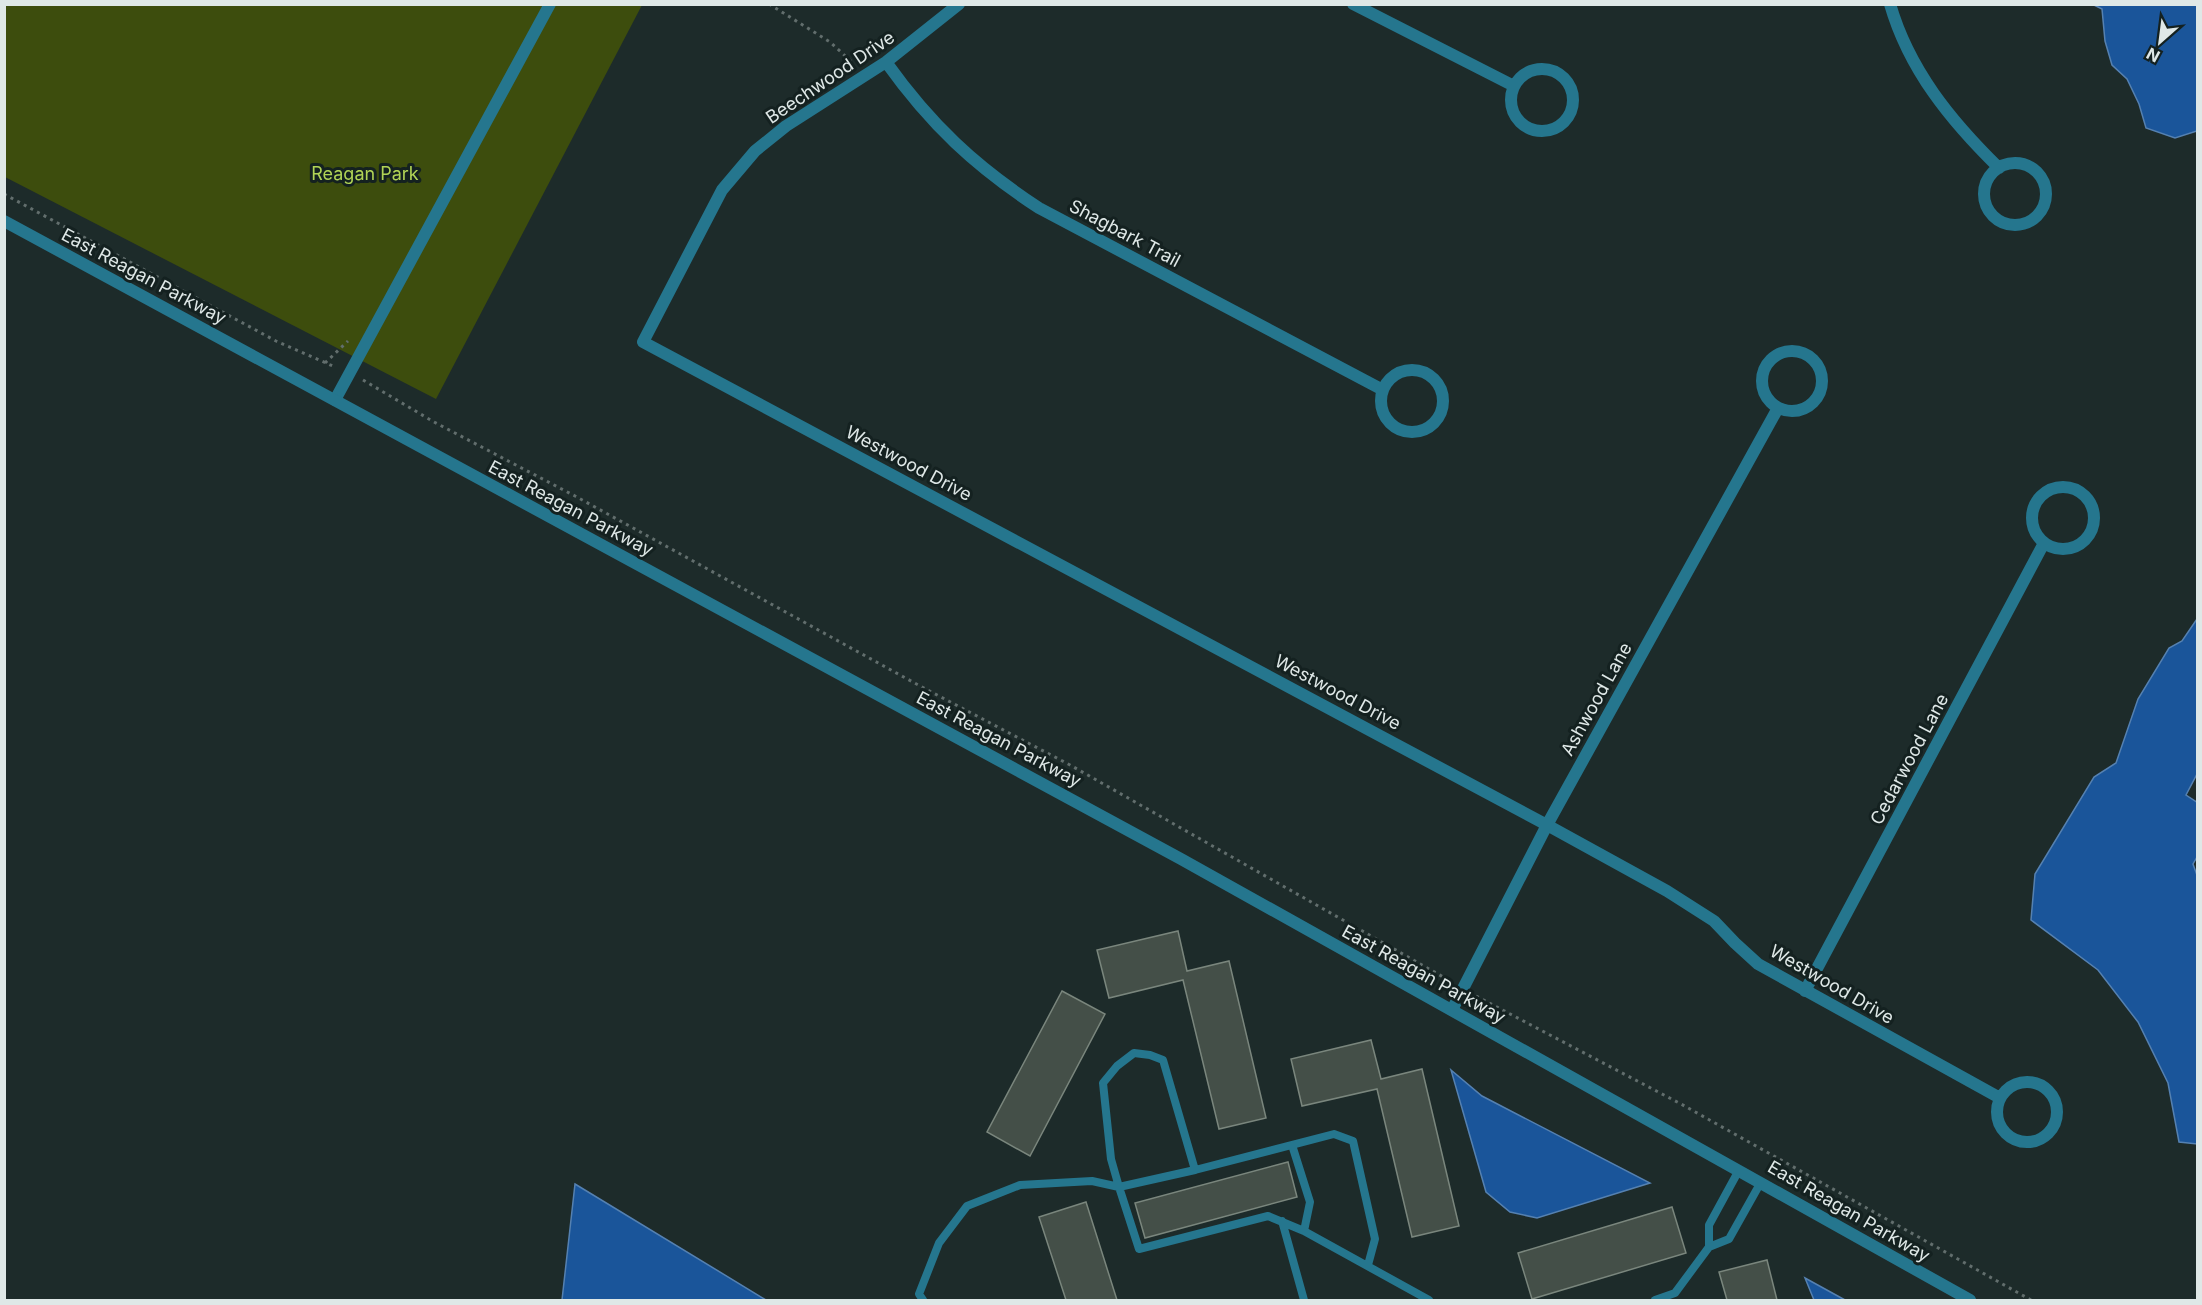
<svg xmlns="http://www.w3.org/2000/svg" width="2202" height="1305" viewBox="0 0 2202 1305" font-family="Inter,sans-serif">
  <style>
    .green { fill: #3d4d0d }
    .water { fill: #1a559a; stroke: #5581b1; stroke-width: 1.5 }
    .building { fill: #444f48; stroke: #7a867d; stroke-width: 1.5 }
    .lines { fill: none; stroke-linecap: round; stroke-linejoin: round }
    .path { stroke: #626e6d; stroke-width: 3; stroke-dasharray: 3 4.5; stroke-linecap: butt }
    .service { stroke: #25768e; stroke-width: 8 }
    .minor { stroke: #25768e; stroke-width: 12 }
    .tertiary { stroke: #25768e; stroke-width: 12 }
    .labels { text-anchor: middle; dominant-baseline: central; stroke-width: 6; stroke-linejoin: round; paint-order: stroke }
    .street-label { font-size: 18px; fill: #dfe8e7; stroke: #142120 }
    .park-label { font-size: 18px; fill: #b1d456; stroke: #142120 }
  </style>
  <rect width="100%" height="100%" fill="#1d2b2a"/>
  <path class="green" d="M4,5H642L436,399L5,177Z"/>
  <path class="water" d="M2094,5H2197V131L2175,138L2146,128L2139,104L2127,79L2112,65L2105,41L2102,9Z
    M2197,619V774L2186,795L2198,803L2197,857L2193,864L2198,878L2197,1144L2179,1142L2168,1083L2138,1022L2098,970L2031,920L2035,874L2094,777L2116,763L2138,699L2169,648L2182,641Z
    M1451,1070L1482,1096L1650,1183L1537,1218L1510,1212L1486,1192Z
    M575,1184L766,1300H562Z
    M1805,1278L1845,1300H1814Z"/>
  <path class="building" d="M1178,931L1187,971L1229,961L1266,1118L1219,1129L1183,980L1109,998L1097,950Z
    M1062,991L1105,1014L1030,1156L987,1132Z
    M1371,1040L1381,1079L1422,1069L1459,1226L1412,1237L1377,1089L1302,1106L1291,1059Z
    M1288,1162L1297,1197L1145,1238L1135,1203Z
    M1086,1202L1117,1300H1066L1039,1217Z
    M1672,1207L1686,1253L1532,1299L1518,1253Z
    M1767,1260L1777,1300H1727L1719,1272Z"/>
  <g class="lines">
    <path class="path" d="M769,4L830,42L854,64
      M4,194L276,341L335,367
      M325,363L348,341
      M363,380L434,422L575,496L920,686L1070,765L1452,982
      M1476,996L1681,1104L2031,1300"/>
    <path class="service" d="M1195,1170L1119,1187L1111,1159L1103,1083L1117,1066L1134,1053L1150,1055L1163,1060L1195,1170L1334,1134L1353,1141L1375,1239L1368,1265
      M1282,1221L1304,1300
      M1304,1231L1429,1300
      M1709,1247V1225L1739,1170
      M923,1300L919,1294L939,1243L967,1206L1020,1185L1092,1181L1119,1187L1139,1249L1268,1216L1304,1231L1310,1202L1292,1145
      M1655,1300L1675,1293L1709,1247L1729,1239L1761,1182"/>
    <path class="minor" d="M959,4L886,62L786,126L755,151L722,190L643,342L1547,825L1667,891L1714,921L1735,943L1758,964L2000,1098
      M1353,4L1514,86
      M1890,4C1909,70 1951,121 1999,168
      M886,62C931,125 975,166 1039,208L1383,390
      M1511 100a31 31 0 1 1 62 0a31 31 0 1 1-62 0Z
      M1984 194a31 31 0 1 1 62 0a31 31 0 1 1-62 0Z
      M1762 381a30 30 0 1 1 60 0a30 30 0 1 1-60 0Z
      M1381 401a31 31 0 1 1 62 0a31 31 0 1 1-62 0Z
      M335,400L550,4
      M2032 518a31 31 0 1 1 62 0a31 31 0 1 1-62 0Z
      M1805,991L2044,543
      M1452,1010L1547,825L1778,408
      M1997 1112a30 30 0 1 1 60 0a30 30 0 1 1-60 0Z"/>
    <path class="tertiary" d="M4,221L1181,859L1970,1300"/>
  </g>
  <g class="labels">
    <g class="street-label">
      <text transform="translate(830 77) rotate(-34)">Beechwood Drive</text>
      <text transform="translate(1125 233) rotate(28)">Shagbark Trail</text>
      <text transform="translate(144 276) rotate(28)">East Reagan Parkway</text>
      <text transform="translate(909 463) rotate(28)">Westwood Drive</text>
      <text transform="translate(571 508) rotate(28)">East Reagan Parkway</text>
      <text transform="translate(1338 692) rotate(28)">Westwood Drive</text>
      <text transform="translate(1596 699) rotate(-61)">Ashwood Lane</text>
      <text transform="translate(999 739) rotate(28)">East Reagan Parkway</text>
      <text transform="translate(1909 759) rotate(-62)">Cedarwood Lane</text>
      <text transform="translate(1424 974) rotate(29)">East Reagan Parkway</text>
      <text transform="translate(1832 984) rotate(30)">Westwood Drive</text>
      <text transform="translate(1849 1211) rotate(30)">East Reagan Parkway</text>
    </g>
    <g class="park-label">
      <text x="365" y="173">Reagan Park</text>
    </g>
  </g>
  <rect width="2202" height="1305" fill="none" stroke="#dfe8e7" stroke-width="12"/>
  <g transform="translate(2160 42) rotate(208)" stroke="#142120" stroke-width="4.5" paint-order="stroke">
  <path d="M0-4.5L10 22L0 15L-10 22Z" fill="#dfe8e7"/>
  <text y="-9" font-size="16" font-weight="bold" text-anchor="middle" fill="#dfe8e7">N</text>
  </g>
</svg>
